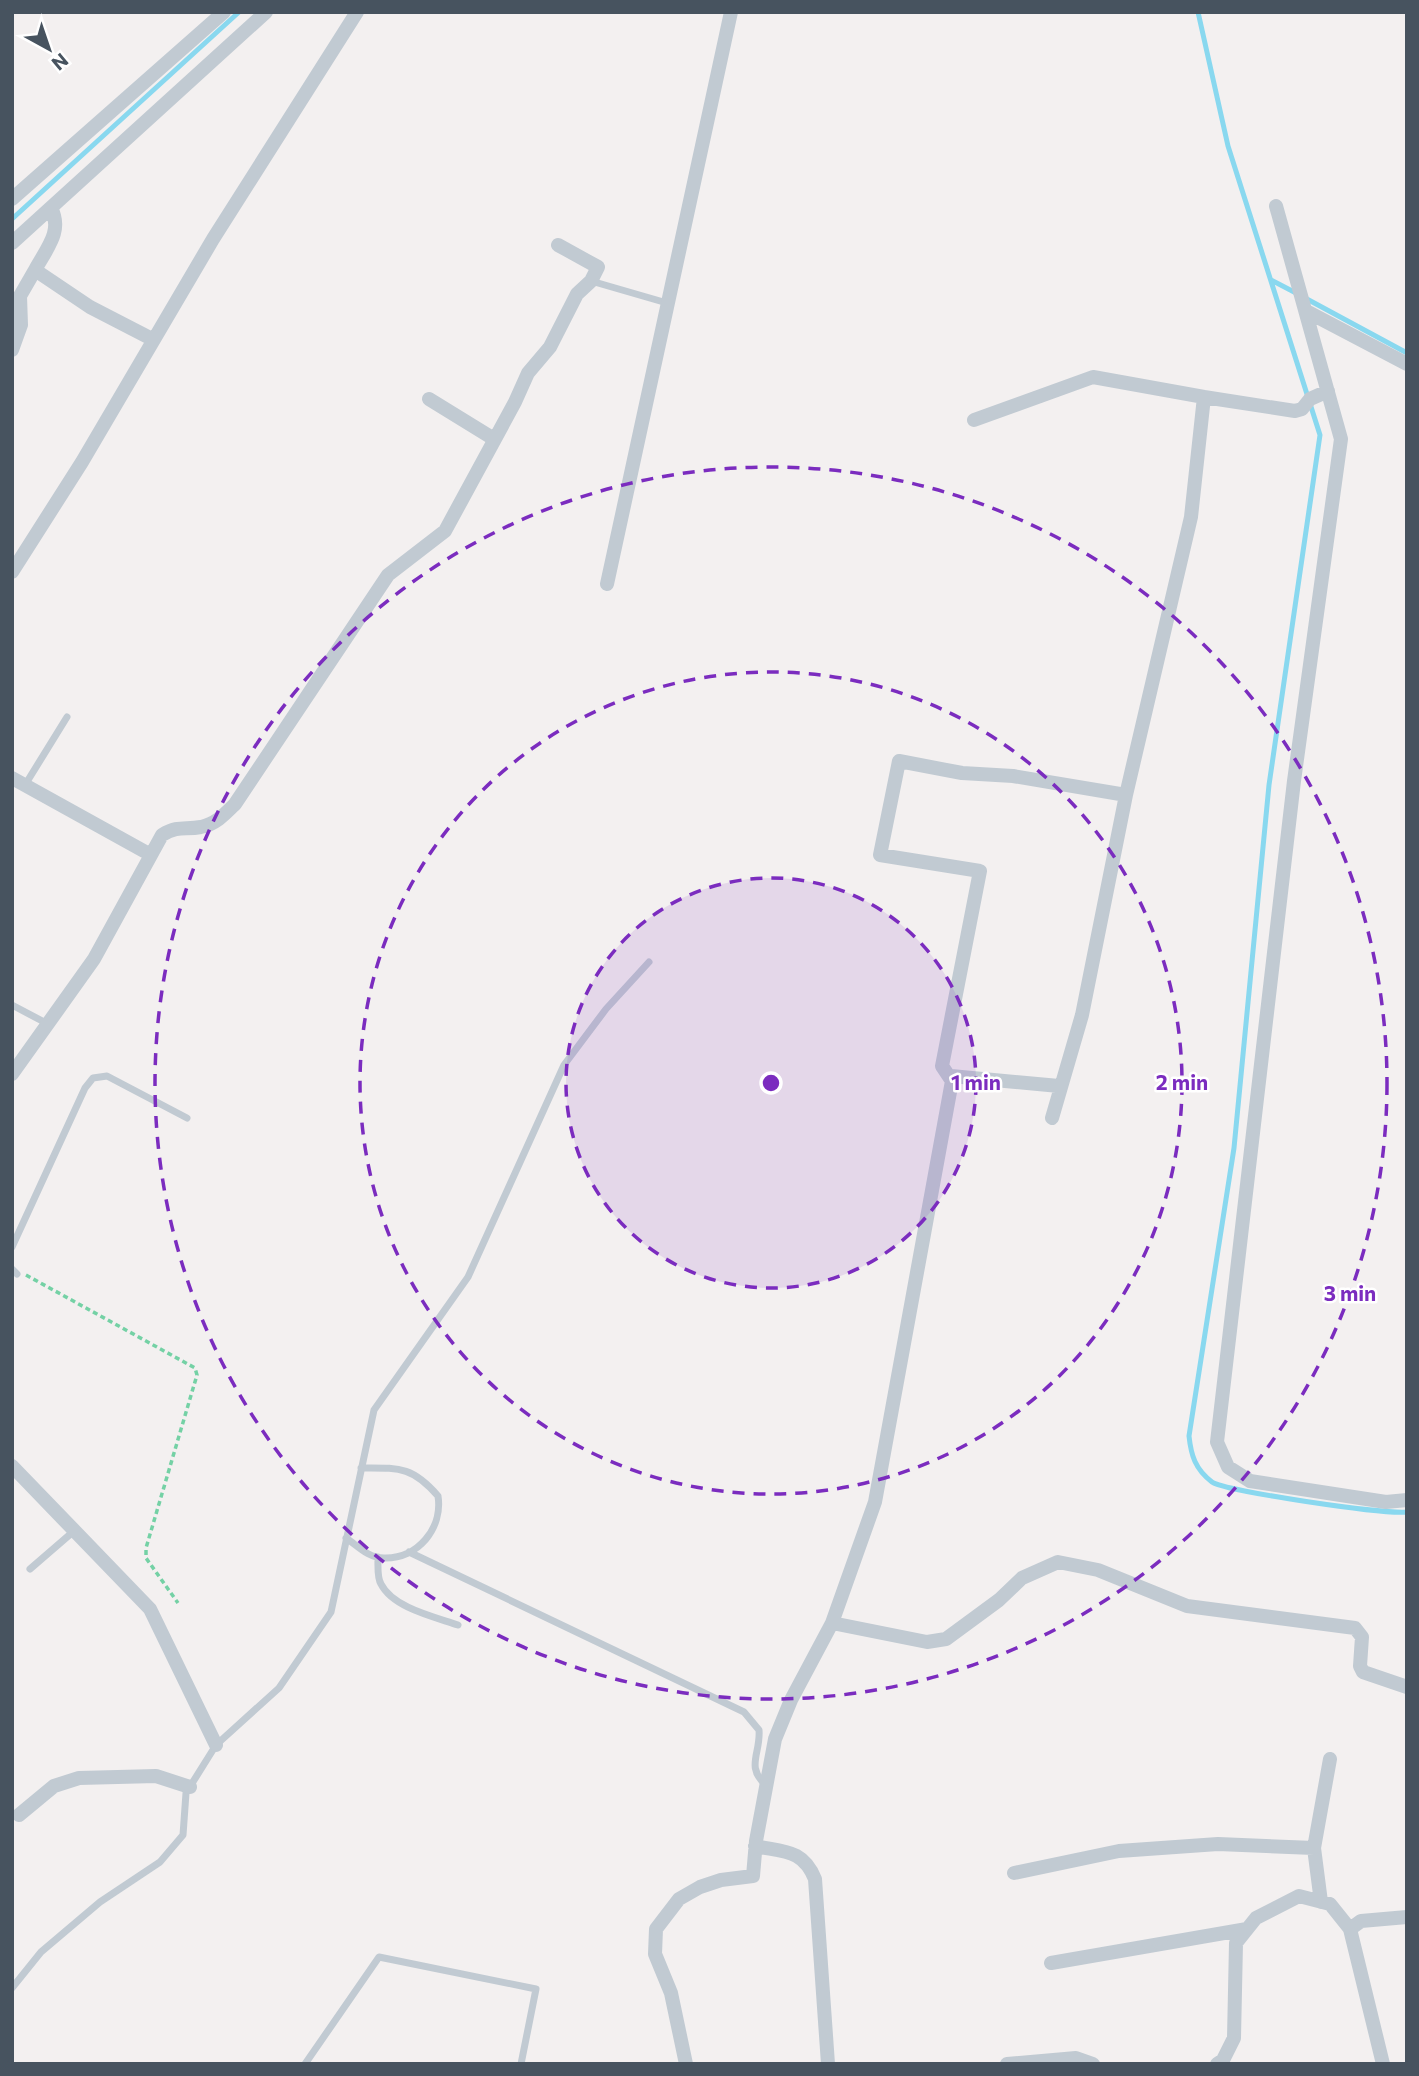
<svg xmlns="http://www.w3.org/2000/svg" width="1419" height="2076" viewBox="0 0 1419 2076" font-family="Commissioner,sans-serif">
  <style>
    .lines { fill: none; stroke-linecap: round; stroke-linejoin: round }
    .stream { stroke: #89d8ef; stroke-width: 5 }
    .path { stroke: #74d1a5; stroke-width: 3.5; stroke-dasharray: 5 3.5; stroke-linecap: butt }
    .lane { stroke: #c1cad2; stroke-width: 7 }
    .street { stroke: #c1cad2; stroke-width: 14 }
    .ring { fill: none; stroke: #7b2cbf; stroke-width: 3.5; stroke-dasharray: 12 9 }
    .centre { fill: #7b2cbf; stroke: #fff; stroke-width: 3.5 }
    .ring-label { font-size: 21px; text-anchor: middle; font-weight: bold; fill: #7b2cbf; stroke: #fff; stroke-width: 5; stroke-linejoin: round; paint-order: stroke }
  </style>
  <rect width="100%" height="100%" fill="#f3f0f0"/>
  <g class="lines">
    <path class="stream" d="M1198,12L1228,146L1320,435L1269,785L1234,1148L1189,1436C1191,1455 1195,1469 1212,1482C1224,1491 1386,1515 1407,1512
      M12,219L239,12
      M1271,280L1296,293
      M1305,298L1407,353"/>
    <path class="path" d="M26,1275L195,1368L197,1375L146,1548V1558L178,1603"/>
    <path class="lane" d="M591,281L667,303
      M25,785L67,717
      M12,1005L46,1023
      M12,1247L85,1088L93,1078L107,1076L187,1118
      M12,1269L17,1274
      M346,1538C358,1546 368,1558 384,1558C418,1559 443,1528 438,1496C412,1466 399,1468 361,1468
      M409,1552L744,1712L759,1730C761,1753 745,1767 766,1785
      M378,1557C378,1565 377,1578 381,1584C393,1608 435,1617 458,1625
      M30,1569L74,1531
      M12,1988L41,1952L100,1902L160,1862L183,1835L186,1793L216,1745L279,1688L331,1612L374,1410L468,1277L564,1065L606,1009L649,962
      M305,2064L379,1957L536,1989L521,2064"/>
    <path class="street" d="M12,199L224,12
      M1276,206L1341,439L1294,781L1217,1442L1228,1467L1250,1481L1386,1502L1407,1500
      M12,243L266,12
      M35,270C47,248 63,231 51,208
      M1306,311L1407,364
      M12,350L21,325L20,296L35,270L90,307L152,339
      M429,399L494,439
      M974,420L1093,377L1204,397
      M12,572L82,462L213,239L357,12
      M607,584L731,12
      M12,778L151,855
      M12,1074L94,959L162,835C179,825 184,830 201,827C216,824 225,814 235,804L388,575L445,531L515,402L528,373L550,347L577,294L591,281L598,267L558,245
      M951,1076L1059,1086
      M1052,1118L1082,1015L1126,795L1191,517L1204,397L1295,411L1302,409L1310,399L1328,391
      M12,1466L150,1609L216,1745
      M832,1623L875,1502L952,1081L942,1066L980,871L880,855L899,761L962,773L1013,776L1126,795
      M19,1815L54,1786L79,1778L156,1776L190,1787
      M755,1846C784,1852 803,1849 815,1879L828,2064
      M1314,1848L1330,1759
      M1014,1873L1119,1851L1218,1844L1314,1848L1321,1902
      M1051,1963L1247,1929
      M686,2064L671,1993L655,1954L656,1929L679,1899L700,1887L721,1880L753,1876L756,1841L775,1739L791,1700L832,1623L927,1642L946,1639L999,1600L1022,1578L1058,1562L1098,1570L1187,1606L1355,1628L1362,1637L1360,1666L1363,1672L1407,1687
      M1007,2064L1076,2058L1093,2064
      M1217,2064L1223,2060L1234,2038L1236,1943L1256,1918L1299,1896L1330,1904L1350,1929
      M1383,2064L1350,1929L1361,1921L1407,1917"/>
  </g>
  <circle cx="771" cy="1083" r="205" fill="#7b2cbf" fill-opacity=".12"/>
  <g class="ring">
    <circle cx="771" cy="1083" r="205"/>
    <circle cx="771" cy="1083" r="411"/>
    <circle cx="771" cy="1083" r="616"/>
  </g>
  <circle cx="771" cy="1083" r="10" class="centre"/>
  <g class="ring-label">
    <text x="976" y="1090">1 min</text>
    <text x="1182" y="1090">2 min</text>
    <text x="1350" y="1301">3 min</text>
  </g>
  <rect width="1419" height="2076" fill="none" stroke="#47535f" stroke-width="28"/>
  <g transform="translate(49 49) rotate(140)" stroke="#ffffff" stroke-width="5" paint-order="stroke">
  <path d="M0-5L12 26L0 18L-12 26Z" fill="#47535f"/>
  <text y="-10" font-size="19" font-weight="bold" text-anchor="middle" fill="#47535f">N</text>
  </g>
</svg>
